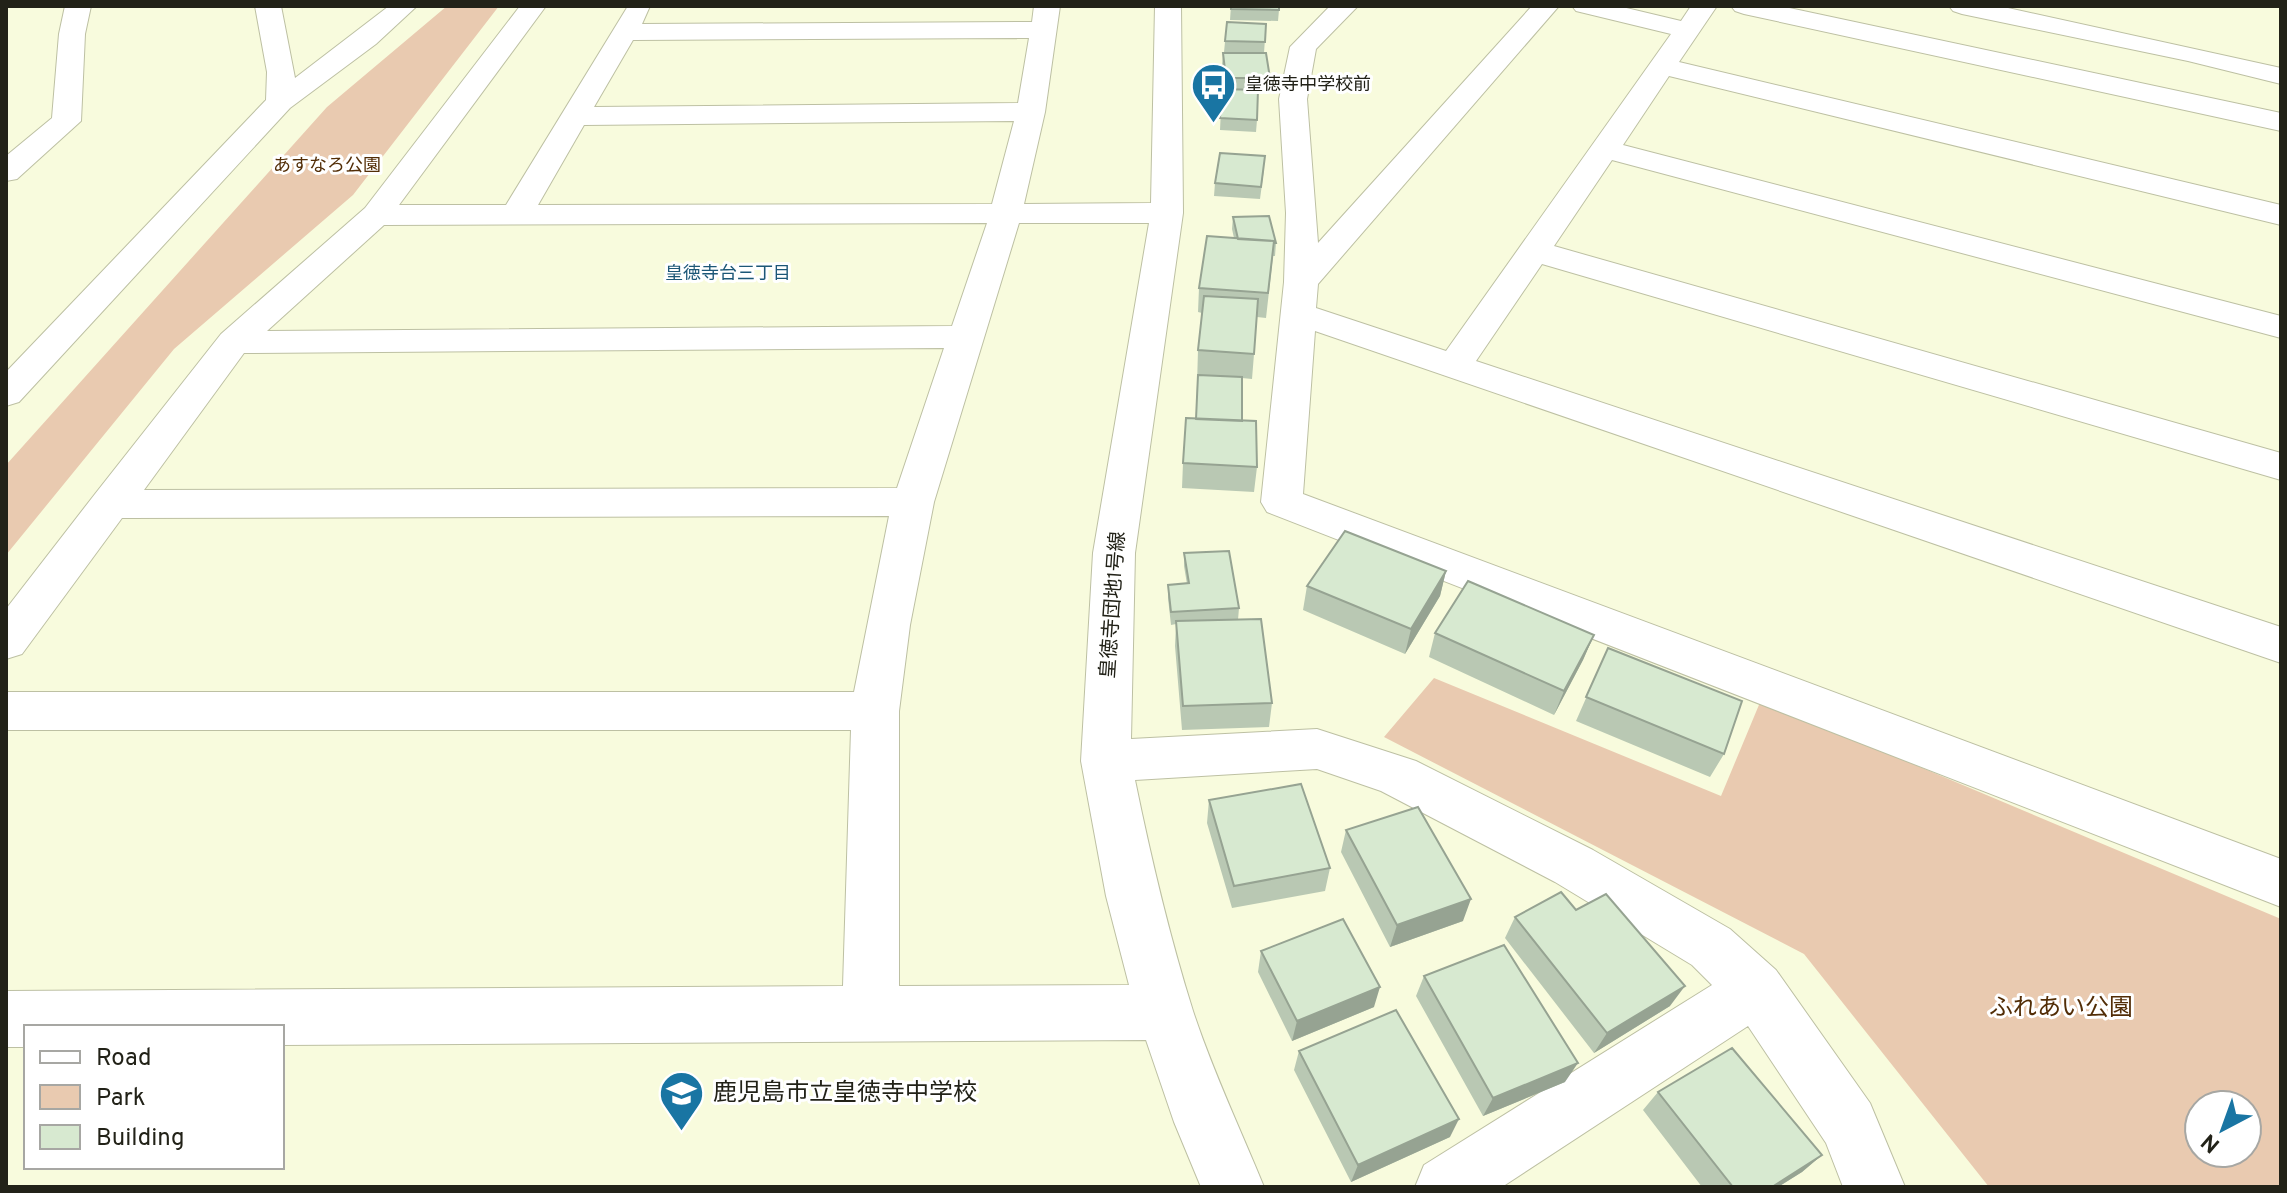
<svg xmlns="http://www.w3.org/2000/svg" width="2287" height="1193" viewBox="0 0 2287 1193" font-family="Overpass,'Noto Sans JP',sans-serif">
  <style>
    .green { fill: #e9cab0; fill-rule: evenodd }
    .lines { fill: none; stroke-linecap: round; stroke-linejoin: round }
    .minor-casing { stroke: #bdc0a3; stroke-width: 2 }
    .minor { fill: #fff; fill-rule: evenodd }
    .wall { fill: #b9c8b3 }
    .shaded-wall { fill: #96a392 }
    .building { fill: #d7e9d0; stroke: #96a392; stroke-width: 2 }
    .labels { text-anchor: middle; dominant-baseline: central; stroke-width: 6; stroke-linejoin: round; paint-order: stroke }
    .far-poi-label { font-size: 18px; fill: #222218; stroke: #fff; text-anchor: start }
    .far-park-label { font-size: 18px; fill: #522d06; stroke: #fff }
    .far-neighbourhood-label { font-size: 18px; fill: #1c5777; stroke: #fff }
    .street-label { font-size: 20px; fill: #222218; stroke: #fff }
    .near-park-label { font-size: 24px; fill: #522d06; stroke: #fff }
    .near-poi-label { font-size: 24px; fill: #222218; stroke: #fff; text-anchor: start }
  </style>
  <rect width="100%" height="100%" fill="#f8fbdd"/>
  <path class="green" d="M447,6H499L353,195L174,349L6,555V465L327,107Z
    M1434,678L1721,796L1761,700L2281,919V1187H1989L1804,954L1384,737ZM2199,1105H2247V1153H2199Z"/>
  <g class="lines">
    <defs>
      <path id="minor" d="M65,6H91L85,34L81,121L17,179L6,181V156L52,118L59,34Z
        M255,6H281L295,78L389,6H417L376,44L290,108L19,402L6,406V372L266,100L267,72Z
        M520,6H546L399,205H506L628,6H650L642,24L1032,22L1034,6H1060L1045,112L1024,204L1151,203L1155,6H1181L1183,213L1135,553L1131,739L1317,729L1416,761L1593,850L1730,929L1776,970L1870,1103L1905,1187H1843L1826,1143L1748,1026L1502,1187H1415L1424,1165L1712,985L1692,965L1555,882L1381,791L1317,769L1135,780C1151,858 1169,935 1193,1011C1213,1072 1240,1128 1264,1187H1201L1174,1122L1146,1040L282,1045V1027H26V1047H6V991L843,986L851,730H6V692H854L889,516L122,518L22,654L6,659V609L95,494L221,334L365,208ZM1029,38L1018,103L594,107L633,40ZM1014,121L992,204L538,205L584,125ZM987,223L952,326L267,331L384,225ZM1019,223H1149L1093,553L1081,761L1106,896L1129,985L899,986V711L910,625L934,502ZM944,348L897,488L144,490L244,353Z
        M1330,6H1358L1316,49L1307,99L1318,243L1532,6H1559L1318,284L1316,308L1446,351L1671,34L1576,11L1572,6H1618L1681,21L1691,6H1717L1679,62L2281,205V225L1669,76L1623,145L2281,316V338L1612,160L1554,246L2281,453V480L1542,264L1476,361L2281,627V663L1315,331L1303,494L2281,859V907L1267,512L1261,502L1284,282L1286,213L1279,99L1290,47Z
        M1731,6H1780L2281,113V131L1744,14L1735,11Z
        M1949,6H1999L2281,68V84L2188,61L1962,14L1953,11Z"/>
    </defs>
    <use href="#minor" class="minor-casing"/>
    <use href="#minor" class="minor"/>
  </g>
  <path class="wall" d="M1231,6L1279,10L1278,21L1230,20Z
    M1227,22L1266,24L1264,53L1270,78L1269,90H1253L1257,120L1256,132L1220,130L1222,89H1225L1222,65L1223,53H1245L1224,52Z
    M1264,169L1260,199L1214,196L1215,183Z
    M1233,217L1276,243L1275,256H1273L1266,318L1257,317L1252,379L1242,378V421L1257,467L1254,492L1182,488L1183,463L1196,419L1198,350L1202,313L1198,312L1199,288L1234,238L1232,229Z
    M1184,553L1239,608L1238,620L1272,703L1269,727L1182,730L1175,646L1176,624L1171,625L1168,598V585L1187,584L1184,566Z
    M1446,571L1440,596L1405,654L1303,610L1307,586Z
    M1435,633L1594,635L1583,660L1554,715L1429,657Z
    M1608,648L1724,754L1710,777L1576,721Z
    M1209,800L1330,868L1325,891L1232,908L1207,823Z
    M1346,830L1463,921L1390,947L1341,852Z
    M1576,910L1670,1006L1594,1053L1505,938L1515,917Z
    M1261,951L1374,1007L1292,1041L1258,972Z
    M1424,976L1565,1082L1483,1116L1416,996Z
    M1299,1051L1450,1137L1351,1182L1294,1070Z
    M1658,1092L1822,1155L1802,1172L1778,1187H1702L1643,1110Z"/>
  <path class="shaded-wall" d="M1446,571L1440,596L1405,654L1411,629Z
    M1594,635L1583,660L1554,715L1564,691Z
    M1471,899L1463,921L1390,947L1397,925Z
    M1685,986L1670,1006L1594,1053L1607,1033Z
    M1380,987L1374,1007L1292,1041L1297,1021Z
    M1578,1063L1565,1082L1483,1116L1493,1098Z
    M1459,1119L1450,1137L1351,1182L1358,1165Z
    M1822,1155L1802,1172L1778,1187H1772Z"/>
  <path class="building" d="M1231,6H1279V10L1231,9Z
    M1227,22L1266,24L1265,42L1225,41Z
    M1223,53H1266L1270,78H1226Z
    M1222,89L1258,90L1257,120L1220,118Z
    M1220,153L1265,156L1261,187L1215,183Z
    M1269,216L1276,243H1274V241L1238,239L1233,217Z
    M1207,236L1274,241L1268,293L1199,288Z
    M1204,296L1258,299L1254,354L1198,350Z
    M1198,375L1242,377V421L1196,419Z
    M1186,418L1256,421L1257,467L1183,463Z
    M1345,531L1446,571L1411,629L1307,586Z
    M1229,551L1239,608L1171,612L1168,585L1189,583L1184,553Z
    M1468,581L1594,635L1564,691L1435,633Z
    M1261,619L1272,703L1183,706L1176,621Z
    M1608,648L1742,701L1724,754L1586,697Z
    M1301,784L1330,868L1234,886L1209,800Z
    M1418,807L1471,899L1397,925L1346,830Z
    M1561,892L1576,910L1606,894L1685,986L1607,1033L1515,917Z
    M1343,919L1380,987L1297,1021L1261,951Z
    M1504,945L1578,1063L1493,1098L1424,976Z
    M1396,1010L1459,1119L1358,1165L1299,1051Z
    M1732,1048L1822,1155L1772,1187H1733L1658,1092Z"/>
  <defs>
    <symbol id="bus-pin" viewBox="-11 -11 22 30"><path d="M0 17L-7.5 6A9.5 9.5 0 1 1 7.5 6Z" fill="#1975a3" stroke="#fff"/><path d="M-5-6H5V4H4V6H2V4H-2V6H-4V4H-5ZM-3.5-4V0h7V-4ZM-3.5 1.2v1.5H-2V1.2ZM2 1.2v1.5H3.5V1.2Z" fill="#fff"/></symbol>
    <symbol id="school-pin" viewBox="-11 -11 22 30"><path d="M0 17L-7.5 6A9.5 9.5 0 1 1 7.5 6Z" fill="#1975a3" stroke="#fff"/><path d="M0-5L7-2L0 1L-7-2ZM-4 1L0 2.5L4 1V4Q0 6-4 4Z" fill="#fff"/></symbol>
  </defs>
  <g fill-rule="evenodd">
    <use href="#bus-pin" x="1188" y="60" width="51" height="69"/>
    <use href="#school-pin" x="656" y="1068" width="51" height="69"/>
  </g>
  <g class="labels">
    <g class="far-poi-label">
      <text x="1245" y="85">皇徳寺中学校前</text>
    </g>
    <g class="far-park-label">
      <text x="327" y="166">あすなろ公園</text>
    </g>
    <g class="far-neighbourhood-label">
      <text x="728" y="274">皇徳寺台三丁目</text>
    </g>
    <g class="street-label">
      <text transform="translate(1114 605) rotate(-86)">皇徳寺団地1号線</text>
    </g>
    <g class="near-park-label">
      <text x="2061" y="1009">ふれあい公園</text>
    </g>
    <g class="near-poi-label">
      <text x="713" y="1094">鹿児島市立皇徳寺中学校</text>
    </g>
  </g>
  <rect width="2287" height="1193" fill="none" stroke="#222218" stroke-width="16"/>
  <rect x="24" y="1025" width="260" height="144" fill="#ffffff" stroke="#a7a7a3" stroke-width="2"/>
  <rect x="40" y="1051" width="40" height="12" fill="#ffffff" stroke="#a7a7a3" stroke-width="2"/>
  <text x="96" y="1065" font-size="24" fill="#222218">Road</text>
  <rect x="40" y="1085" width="40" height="24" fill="#e9cab0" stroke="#a7a7a3" stroke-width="2"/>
  <text x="96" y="1105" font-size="24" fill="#222218">Park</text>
  <rect x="40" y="1125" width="40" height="24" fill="#d7e9d0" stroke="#a7a7a3" stroke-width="2"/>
  <text x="96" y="1145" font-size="24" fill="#222218">Building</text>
  <g transform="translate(2223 1129) rotate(221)"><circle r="38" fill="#ffffff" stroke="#a7a7a3" stroke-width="2"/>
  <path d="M0-6L14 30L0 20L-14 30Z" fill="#1975a3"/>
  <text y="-12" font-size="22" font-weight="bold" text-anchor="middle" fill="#222218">N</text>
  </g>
</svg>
